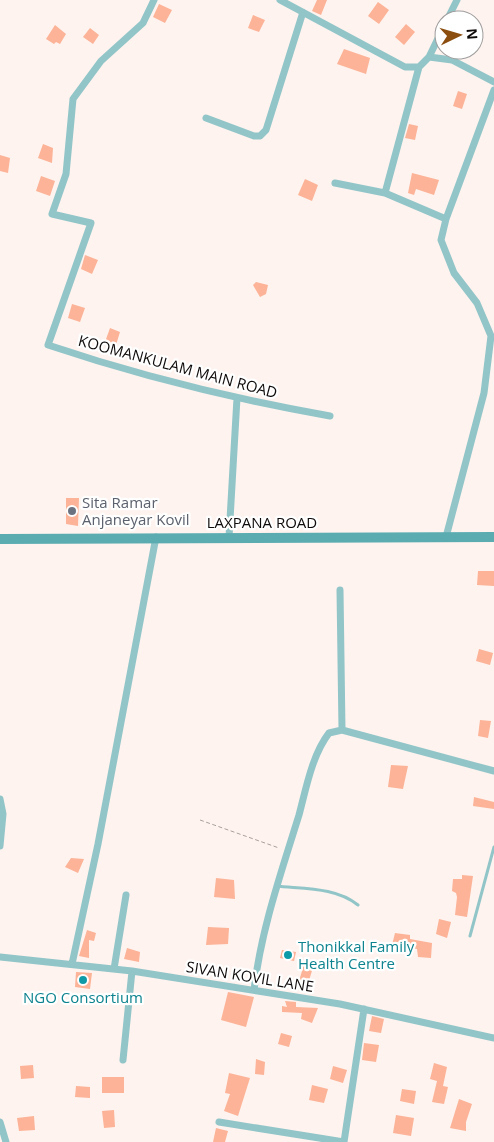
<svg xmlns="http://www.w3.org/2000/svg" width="494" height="1142" viewBox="0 0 494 1142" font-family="'Open Sans',sans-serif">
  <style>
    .building { fill: #fcb397 }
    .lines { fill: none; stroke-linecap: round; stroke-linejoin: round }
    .path { stroke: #a9a09d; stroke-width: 1; stroke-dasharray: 4 2.5; stroke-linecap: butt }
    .lane { stroke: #92c5c8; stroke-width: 3 }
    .street { stroke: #92c5c8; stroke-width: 7 }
    .secondary { stroke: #5aacb1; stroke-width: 10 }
    .worship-dot { fill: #6b7280; stroke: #fff; stroke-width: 2 }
    .culture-dot { fill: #0f9aa8; stroke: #fff; stroke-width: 2 }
    .labels { text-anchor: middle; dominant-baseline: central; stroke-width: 4.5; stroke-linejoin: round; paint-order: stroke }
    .street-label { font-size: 15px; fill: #0f0b0a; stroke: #fff }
    .worship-label { font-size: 15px; fill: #5b616d; stroke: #fff; text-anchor: start }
    .culture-label { font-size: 15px; fill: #0d838f; stroke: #fff; text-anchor: start }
  </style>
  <rect width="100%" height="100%" fill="#fef3ef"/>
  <path class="building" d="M317,0H327L321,15L312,11Z
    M378,2L389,10L379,24L368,16Z
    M159,4L172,10L165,23L153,17Z
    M253,15L265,20L259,32L248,28Z
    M406,24L415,32L404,45L395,37Z
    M55,25L66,34L60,44L56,42L54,44L46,39Z
    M90,28L99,35L93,44L83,37Z
    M344,49L370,58L366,74L337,64Z
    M458,91L467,94L462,109L453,106Z
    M409,124L418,126L415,140L405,138Z
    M43,144L53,148L52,163L38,158Z
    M0,155L10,158L8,173L0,171Z
    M412,173L439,180L434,195L416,189L414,195L408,193Z
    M41,176L55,181L50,196L36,191Z
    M305,179L318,185L312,201L298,195Z
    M85,255L98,260L92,274L81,269Z
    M256,282L268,285L266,294L260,297L253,285Z
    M72,304L85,308L80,322L68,318Z
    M110,328L120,332L116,345L105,342Z
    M66,498H79L78,526L66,524Z
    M478,571H494V586L477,585Z
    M479,649L493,653L490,665L476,661Z
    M480,720L491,721L488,738L478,736Z
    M391,765L408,766L403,789L388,787Z
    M474,797L494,802V809L473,806Z
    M71,858L84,859L78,873L65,867Z
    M462,875L473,876L467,917L455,915L457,897L456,893L452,891L453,879H462Z
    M216,878L234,880L235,899L214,897Z
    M439,919L451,922L447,938L436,934Z
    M208,927L229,928L228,944L206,945Z
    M87,930L96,933L94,941L89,940V958L79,956Z
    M395,933L410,935V939L432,943L431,958L418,957L417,949L392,945Z
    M127,948L140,952L139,962L124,959Z
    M282,950L296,952L294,961L280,958Z
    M305,961L314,964L308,984L299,981Z
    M76,972L92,973L90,989L75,987Z
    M228,992L254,997L246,1027L221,1020Z
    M285,1001L296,1002V1007L318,1008L312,1023L301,1019L302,1013L282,1012V1006L287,1007Z
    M372,1016L384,1019L381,1033L369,1031Z
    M281,1033L292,1036L289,1047L278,1044Z
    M364,1043L379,1045L376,1062L362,1060Z
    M256,1059L265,1062L264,1075L255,1074Z
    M434,1063L447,1067L443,1086L448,1087L444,1104L432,1102L437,1081L430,1079Z
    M33,1065L34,1078L21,1079L20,1066Z
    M333,1066L347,1070L343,1083L330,1079Z
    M229,1073L250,1078L238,1116L224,1111L230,1094L225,1093Z
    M102,1077H124V1093H102Z
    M312,1085L328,1089L324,1103L309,1100Z
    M76,1086L90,1087V1098L75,1097Z
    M402,1089L416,1091L414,1104L400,1101Z
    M459,1099L472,1104L466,1122V1131L450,1128Z
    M114,1110L115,1127L104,1128L102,1111Z
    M396,1115L414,1118L411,1136L393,1133Z
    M34,1116L35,1130L19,1131L17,1118Z
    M216,1128L228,1131L225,1142H213Z"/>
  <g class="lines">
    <path class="path" d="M200,820L279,848"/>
    <path class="lane" d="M276,886C304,889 336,887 358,905
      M470,936L494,847"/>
    <path class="street" d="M154,0L143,23L101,61L73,99L66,174L52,214L91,223L48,345C140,376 234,399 330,416
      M280,0L405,67H419L429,57L452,60L494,82
      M447,20L457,0
      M429,57L444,26
      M206,118L254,136H260L266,130L303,12
      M335,183L385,193L446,219L441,240L454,273L477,303L491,336L484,393L446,537
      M385,193L419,67
      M446,219L494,90
      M229,537L237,398
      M340,590L342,730
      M0,799L3,814L0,846
      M0,957L132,971L340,1004L494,1038
      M72,964L98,844L156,537
      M114,969L126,895
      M254,990C261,930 281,873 299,815C306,789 312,755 329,733L342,730L494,771
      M123,1060L132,971
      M0,1122L6,1142
      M219,1122L344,1142
      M344,1142L364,1009"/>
    <path class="secondary" d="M0,539L494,537"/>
  </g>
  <circle class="worship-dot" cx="72" cy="511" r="5"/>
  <g class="culture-dot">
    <circle cx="288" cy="955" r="5"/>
    <circle cx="83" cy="980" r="5"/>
  </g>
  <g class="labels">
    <g class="street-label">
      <text transform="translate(178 366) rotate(15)">KOOMANKULAM MAIN ROAD</text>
      <text x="262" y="522">LAXPANA ROAD</text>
      <text transform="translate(250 976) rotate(9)">SIVAN KOVIL LANE</text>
    </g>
    <g class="worship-label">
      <text x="82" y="502">Sita Ramar<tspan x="82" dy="17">Anjaneyar Kovil</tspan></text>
    </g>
    <g class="culture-label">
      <text x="298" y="946">Thonikkal Family<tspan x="298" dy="17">Health Centre</tspan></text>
      <text x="83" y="997" text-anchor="middle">NGO Consortium</text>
    </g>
  </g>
  <g transform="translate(459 35) rotate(85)"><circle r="24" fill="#ffffff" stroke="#9f9d9d"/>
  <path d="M0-4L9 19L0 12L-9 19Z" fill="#8b4e0f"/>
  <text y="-8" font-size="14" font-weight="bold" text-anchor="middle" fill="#0f0b0a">N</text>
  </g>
</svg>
